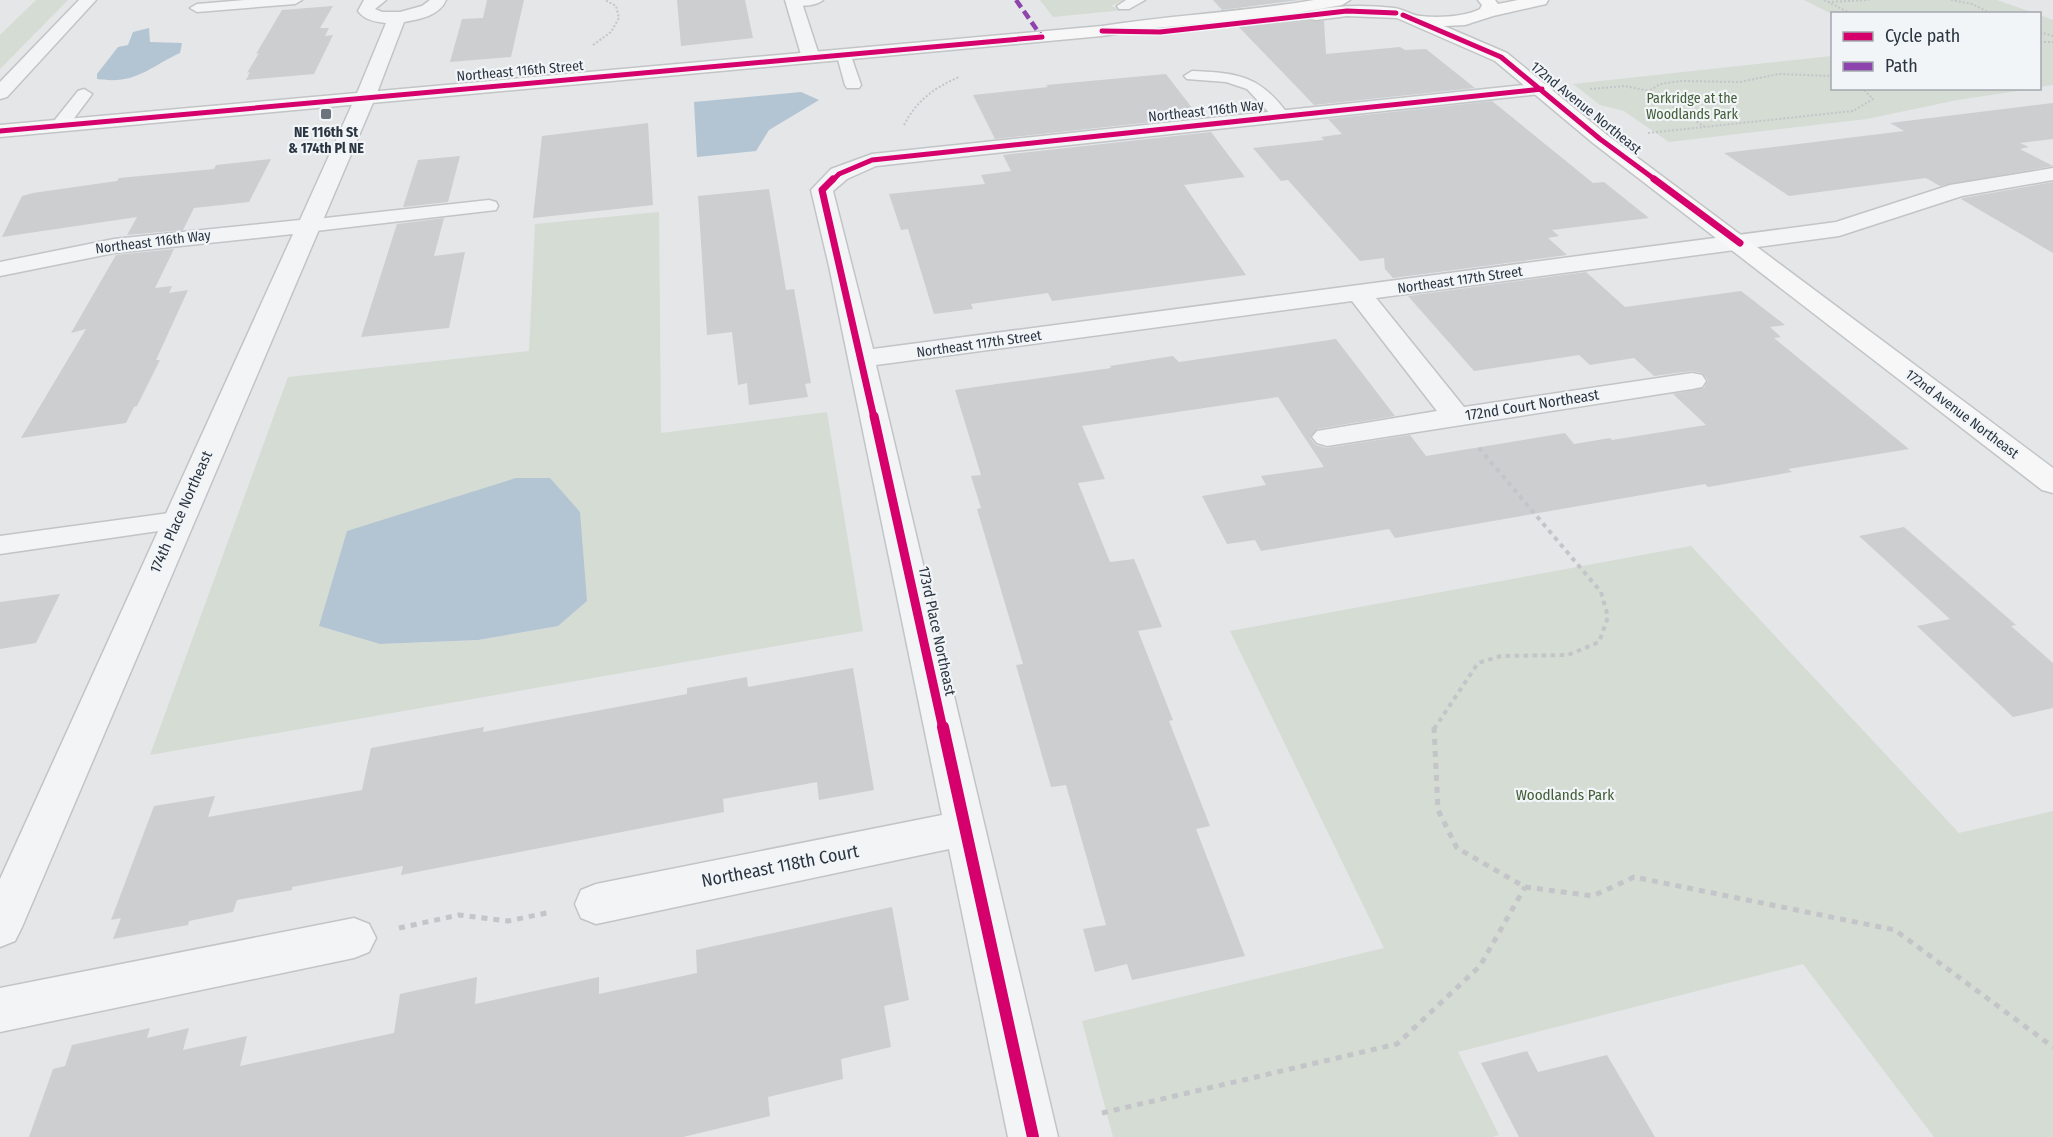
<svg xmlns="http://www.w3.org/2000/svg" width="2053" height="1137" viewBox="0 0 2053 1137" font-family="'Fira Sans Condensed',sans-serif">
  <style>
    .green { fill: #d5dcd4; fill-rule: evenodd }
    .water { fill: #b3c4d2 }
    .building { fill: #ccced0 }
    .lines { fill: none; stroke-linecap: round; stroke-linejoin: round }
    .lane-casing { stroke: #c2c4c6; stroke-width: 3 }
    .street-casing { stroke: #c2c4c6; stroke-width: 3 }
    .secondary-casing { stroke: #c2c4c6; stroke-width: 3 }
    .path-far2 { stroke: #c3c5c8; stroke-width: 2; stroke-dasharray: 2 2; stroke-linecap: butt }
    .path-far1 { stroke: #c3c5c8; stroke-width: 4; stroke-dasharray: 4.5 4.5; stroke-linecap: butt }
    .path { stroke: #c3c5c8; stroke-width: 5; stroke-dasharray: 6 6; stroke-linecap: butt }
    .lane { fill: #f3f4f5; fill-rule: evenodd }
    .street { fill: #f3f4f5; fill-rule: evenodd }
    .secondary { fill: #f7f7f7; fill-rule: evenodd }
    .quiet { stroke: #8e44ad; stroke-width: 4.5; stroke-dasharray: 9 4.5; stroke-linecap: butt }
    .cycleway-far3-casing { stroke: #f2f5f7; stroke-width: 8 }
    .cycleway-far2-casing { stroke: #f2f5f7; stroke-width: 10 }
    .cycleway-far1-casing { stroke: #f2f5f7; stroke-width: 13 }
    .cycleway-casing { stroke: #f2f5f7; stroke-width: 16 }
    .cycleway-far3 { stroke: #d6006c; stroke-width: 5 }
    .cycleway-far2 { stroke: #d6006c; stroke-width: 7 }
    .cycleway-far1 { stroke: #d6006c; stroke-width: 9 }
    .cycleway { stroke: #d6006c; stroke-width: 12 }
    .poi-dot { fill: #6c737c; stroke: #f2f5f7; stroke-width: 2 }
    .labels { text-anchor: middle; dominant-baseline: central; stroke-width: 4.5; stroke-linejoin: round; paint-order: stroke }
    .far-street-label { font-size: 14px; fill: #2b3542; stroke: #f2f5f7 }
    .far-park-label { font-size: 14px; fill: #425d38; stroke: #f2f5f7 }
    .far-poi-label { font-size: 14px; font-weight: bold; fill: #2b3542; stroke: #f2f5f7 }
    .street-label { font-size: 15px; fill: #2b3542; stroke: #f2f5f7 }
    .park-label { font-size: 15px; fill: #425d38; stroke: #f2f5f7 }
    .near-street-label { font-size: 18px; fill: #2b3542; stroke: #f2f5f7 }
  </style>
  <rect width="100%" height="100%" fill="#e4e6e8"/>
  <path class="green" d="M36,0H68L0,69V35Z
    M1040,0H1123L1111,6L1124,10L1053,17Z
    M1804,0H1997L2034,13L1832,14Z
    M2040,15L2053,20V85L2040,87Z
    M1832,56V88L2031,89L1957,100L1867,119L1669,142L1624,111L1600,105L1573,84Z
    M659,212L661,433L827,412L863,631L150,755L288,377L529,351L535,224ZM319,626H558L478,640L380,644Z
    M1691,546L1959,833L2053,811V1137H1934L1803,964L1458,1052L1499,1135L1492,1137H1113L1082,1021L1384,948L1230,631Z"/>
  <path class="water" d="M149,28L150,42L182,43L180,53C149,67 136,85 97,79V74L118,47L128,45L133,32Z
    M801,92L819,100L769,130L756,151L697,157L694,102Z
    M516,478H550L580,512L587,601L558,626L478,640L380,644L319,626L347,531Z"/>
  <path class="building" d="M487,0H524L511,57L450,62L462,19L483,18Z
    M677,0H745L753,38L681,46Z
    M1213,0H1299L1222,10Z
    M333,6L320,28H329L325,36L333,35L314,74L246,80L250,72L247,73L259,53L256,54L282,10Z
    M1305,14L1310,21H1324L1326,54L1400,47L1405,50L1426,49L1475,88L1314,105L1235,23Z
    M1166,74L1199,117L995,139L973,95L1048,87L1046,85Z
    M1492,101L1593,183L1604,182L1649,218L1552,230L1559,236L1548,238L1567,255L1393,278L1385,269L1384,258L1360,261L1288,180L1281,181L1253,148L1324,140L1321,137L1342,134L1328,119Z
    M2053,103V139L2020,143L2029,147L2020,149L2053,166L1940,186L1926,178L1789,196L1724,153L1904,131L1890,123Z
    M648,123L653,205L533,218L542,136Z
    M1211,132L1245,177L1184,185L1246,275L1052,301L1048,293L971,304L973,309L934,314L908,229L901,230L889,194L985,184L981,175L1011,171L1003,155Z
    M460,156L448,202L403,207L418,160Z
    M271,159L249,202L194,208L183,230L127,235L137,217L2,237L22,196L33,193L117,181L119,178L214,169L216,165Z
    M2053,182V253L1961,199L1963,198Z
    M769,189L786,290L794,289L811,383L805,384L808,397L749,405L747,383L738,385L732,332L707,335L698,196Z
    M444,218L434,256L465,252L449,328L361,337L397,224Z
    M174,249L155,288L172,286L169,293L188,290L156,360H160L137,406L134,407L126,423L21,438L86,329L71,333L116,255Z
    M1586,272L1625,307L1741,291L1785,325L1770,327L1781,337L1774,338L1909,449L1788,469L1792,472L1708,487L1705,484L1395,538L1389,529L1261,551L1255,540L1227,544L1202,496L1266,485L1261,476L1324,467L1278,397L1082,426L1105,479L1078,483L1110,562L1134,559L1162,627L1138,631L1173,720L1169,721L1210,826L1196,829L1245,956L1132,980L1127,964L1095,972L1083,929L1106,925L1066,785L1051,787L1016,665L1023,664L977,509L981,508L971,476L981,475L955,390L1111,368L1110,366L1173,356L1179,362L1336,339L1395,416L1317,429L1310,438L1316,445L1326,448L1410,435L1426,456L1565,433L1574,444L1610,438L1612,440L1706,425L1673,394L1704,388L1708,380L1702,373L1692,371L1654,376L1634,358L1590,365L1579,355L1474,371L1408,296Z
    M1904,527L2016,625L2011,626L2053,663V708L2013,717L1917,626L1950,619L1859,536Z
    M60,594L36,643L0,649V602Z
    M853,668L874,790L819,800L817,782L723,799L724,812L401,875L403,866L292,887V890L237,900L233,912L189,921L188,925L113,939L121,918L111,920L154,806L215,796L208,817L362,790L371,748L484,727L483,732L687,694V688L747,677L748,687Z
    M892,907L909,1000L884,1006L891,1047L841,1059L843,1079L768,1097L770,1116L683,1137H29L53,1069L65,1066L72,1045L150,1028L147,1038L189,1028L183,1050L247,1036L240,1066L394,1033L400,994L477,977L475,1004L599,977V994L697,973L696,950Z
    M1527,1051L1538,1072L1607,1055L1655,1137H1519L1481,1063Z"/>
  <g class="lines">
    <defs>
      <path id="lane" d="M245,0H302L295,4L197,12L190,8L197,4Z
        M789,0H823C816,6 799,7 789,5Z
        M1126,0H1145L1129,9H1119L1117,6Z
        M844,52L851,56L861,85L859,88H847L845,85L837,56Z
        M1192,71C1240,73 1261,76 1290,117L1288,120H1276L1247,89L1226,82L1187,79L1184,76Z
        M84,89L92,94L90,97L66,129H54L52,125L54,121L78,91Z
        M489,200L496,202L498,206L496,210L307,232L300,230L298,226L300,222L307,220Z
        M177,512L186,515L190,521L186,527L0,554V536Z"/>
      <path id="street" d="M79,0H96L7,97L0,99V82Z
        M364,0H386L375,9L382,12H400L422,6L430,0H446C439,16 420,19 404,22L375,98L22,927L15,941L0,947V879L293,234L114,253L0,276V262L114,239L300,220L355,98L386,23C376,22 364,20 358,11Z
        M785,0H801L820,58L817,62H805L802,58Z
        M1542,83L1549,85L1552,89L1549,93L876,166L847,179L833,191L873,349L1836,222L1950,185L2053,168V180L1962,196L1839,236L1376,298L1464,407L1692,373L1702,375L1706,381L1702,387L1692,389L1327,446L1317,443L1312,437L1317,431L1437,411L1352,301L876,365L1058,1137H1008L949,849L596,924L581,918L575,904L581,890L596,884L942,815L829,266L811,190L831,169L872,154Z
        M354,918L369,924L376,938L369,952L354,958L0,1032V988Z"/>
      <path id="secondary" d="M1314,0H1350L1342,5L1274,17L1155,28L1102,36L0,137V125L1102,26C1172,15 1244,12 1314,0Z
        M1478,0H1495L1498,4L1518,0H1548L1546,4L1493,16L1465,25L1444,26L1507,53L1607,135L2053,468V493L2042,490L1593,143L1495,61L1397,18L1347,16L1316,20L1310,19L1307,15L1310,11C1337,5 1366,5 1394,8C1403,9 1411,15 1420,16C1437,18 1465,17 1480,9L1482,5Z"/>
    </defs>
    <use href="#lane" class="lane-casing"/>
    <use href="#street" class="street-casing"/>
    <use href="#secondary" class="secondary-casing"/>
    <path class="path-far2" d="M1824,0L1852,14
      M1951,0L1972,4L1992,14
      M1828,2L1869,0
      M2040,32L2053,36
      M2040,42H2053
      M593,45L611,32L619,18L616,6L605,0
      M1590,89L1625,86L1649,91
      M904,125C917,100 934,88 959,77
      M1705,127L1649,91L1660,84L1681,81L1740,82L1779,74L1832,76
      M1648,133L1853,111L1873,99L1862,88"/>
    <path class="path-far1" d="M1434,729L1478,663L1501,656L1568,655L1599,642L1608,617L1601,592L1479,448"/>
    <path class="path" d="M1434,727L1438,810L1457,848L1525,887L1593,896L1634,877L1895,930L2053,1047
      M399,928L459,915L508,921L551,912
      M1102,1113L1397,1044L1480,966L1525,887"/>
    <use href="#lane" class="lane"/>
    <use href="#street" class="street"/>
    <use href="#secondary" class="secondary"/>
    <path class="quiet" d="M1016,0L1042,37"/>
    <defs>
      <path id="cycleway-far3" d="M1403,15L1501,57L1600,139L1657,181
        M1102,31L1160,32L1347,11L1396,13
        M0,131L1042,37
        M832,181L839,174L872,160L1542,89"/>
      <path id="cycleway-far2" d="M833,179L822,190L874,418
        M1654,179L1740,243"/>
      <path id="cycleway-far1" d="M874,416L943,729"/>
      <path id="cycleway" d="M943,727L1033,1137"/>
    </defs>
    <use href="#cycleway-far3" class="cycleway-far3-casing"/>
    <use href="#cycleway-far2" class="cycleway-far2-casing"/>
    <use href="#cycleway-far1" class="cycleway-far1-casing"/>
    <use href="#cycleway" class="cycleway-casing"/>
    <use href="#cycleway-far3" class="cycleway-far3"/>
    <use href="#cycleway-far2" class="cycleway-far2"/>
    <use href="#cycleway-far1" class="cycleway-far1"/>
    <use href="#cycleway" class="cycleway"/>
  </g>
  <rect class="poi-dot" x="320" y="108" width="12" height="12" rx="3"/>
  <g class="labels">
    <g class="far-street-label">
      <text transform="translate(520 71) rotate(-5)">Northeast 116th Street</text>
      <text transform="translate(1586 108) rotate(39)">172nd Avenue Northeast</text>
      <text transform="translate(1206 111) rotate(-6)">Northeast 116th Way</text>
      <text transform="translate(153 242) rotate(-7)">Northeast 116th Way</text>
      <text transform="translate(1460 280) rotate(-8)">Northeast 117th Street</text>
      <text transform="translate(979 344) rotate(-8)">Northeast 117th Street</text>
      <text transform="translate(1962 414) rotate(37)">172nd Avenue Northeast</text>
    </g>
    <g class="far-park-label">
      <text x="1692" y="98">Parkridge at the<tspan x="1692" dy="16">Woodlands Park</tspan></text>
    </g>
    <g class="far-poi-label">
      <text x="326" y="132">NE 116th St<tspan x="326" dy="16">&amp; 174th Pl NE</tspan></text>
    </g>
    <g class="street-label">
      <text transform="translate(1532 405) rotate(-9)">172nd Court Northeast</text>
      <text transform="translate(181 512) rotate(-66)">174th Place Northeast</text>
      <text transform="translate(937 631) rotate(78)">173rd Place Northeast</text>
    </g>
    <g class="park-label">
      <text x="1565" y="795">Woodlands Park</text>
    </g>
    <g class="near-street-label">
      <text transform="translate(780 866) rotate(-11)">Northeast 118th Court</text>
    </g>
  </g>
  <rect x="1831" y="12" width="210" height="78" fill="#f2f5f7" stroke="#a2a8af" stroke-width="1.5"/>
  <rect x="1843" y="32" width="30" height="9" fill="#d6006c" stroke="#a2a8af" stroke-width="1.5"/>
  <text x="1885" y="42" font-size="18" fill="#2b3542">Cycle path</text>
  <rect x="1843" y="62" width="30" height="9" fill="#8e44ad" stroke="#a2a8af" stroke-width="1.5"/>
  <text x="1885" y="72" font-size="18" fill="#2b3542">Path</text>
</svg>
